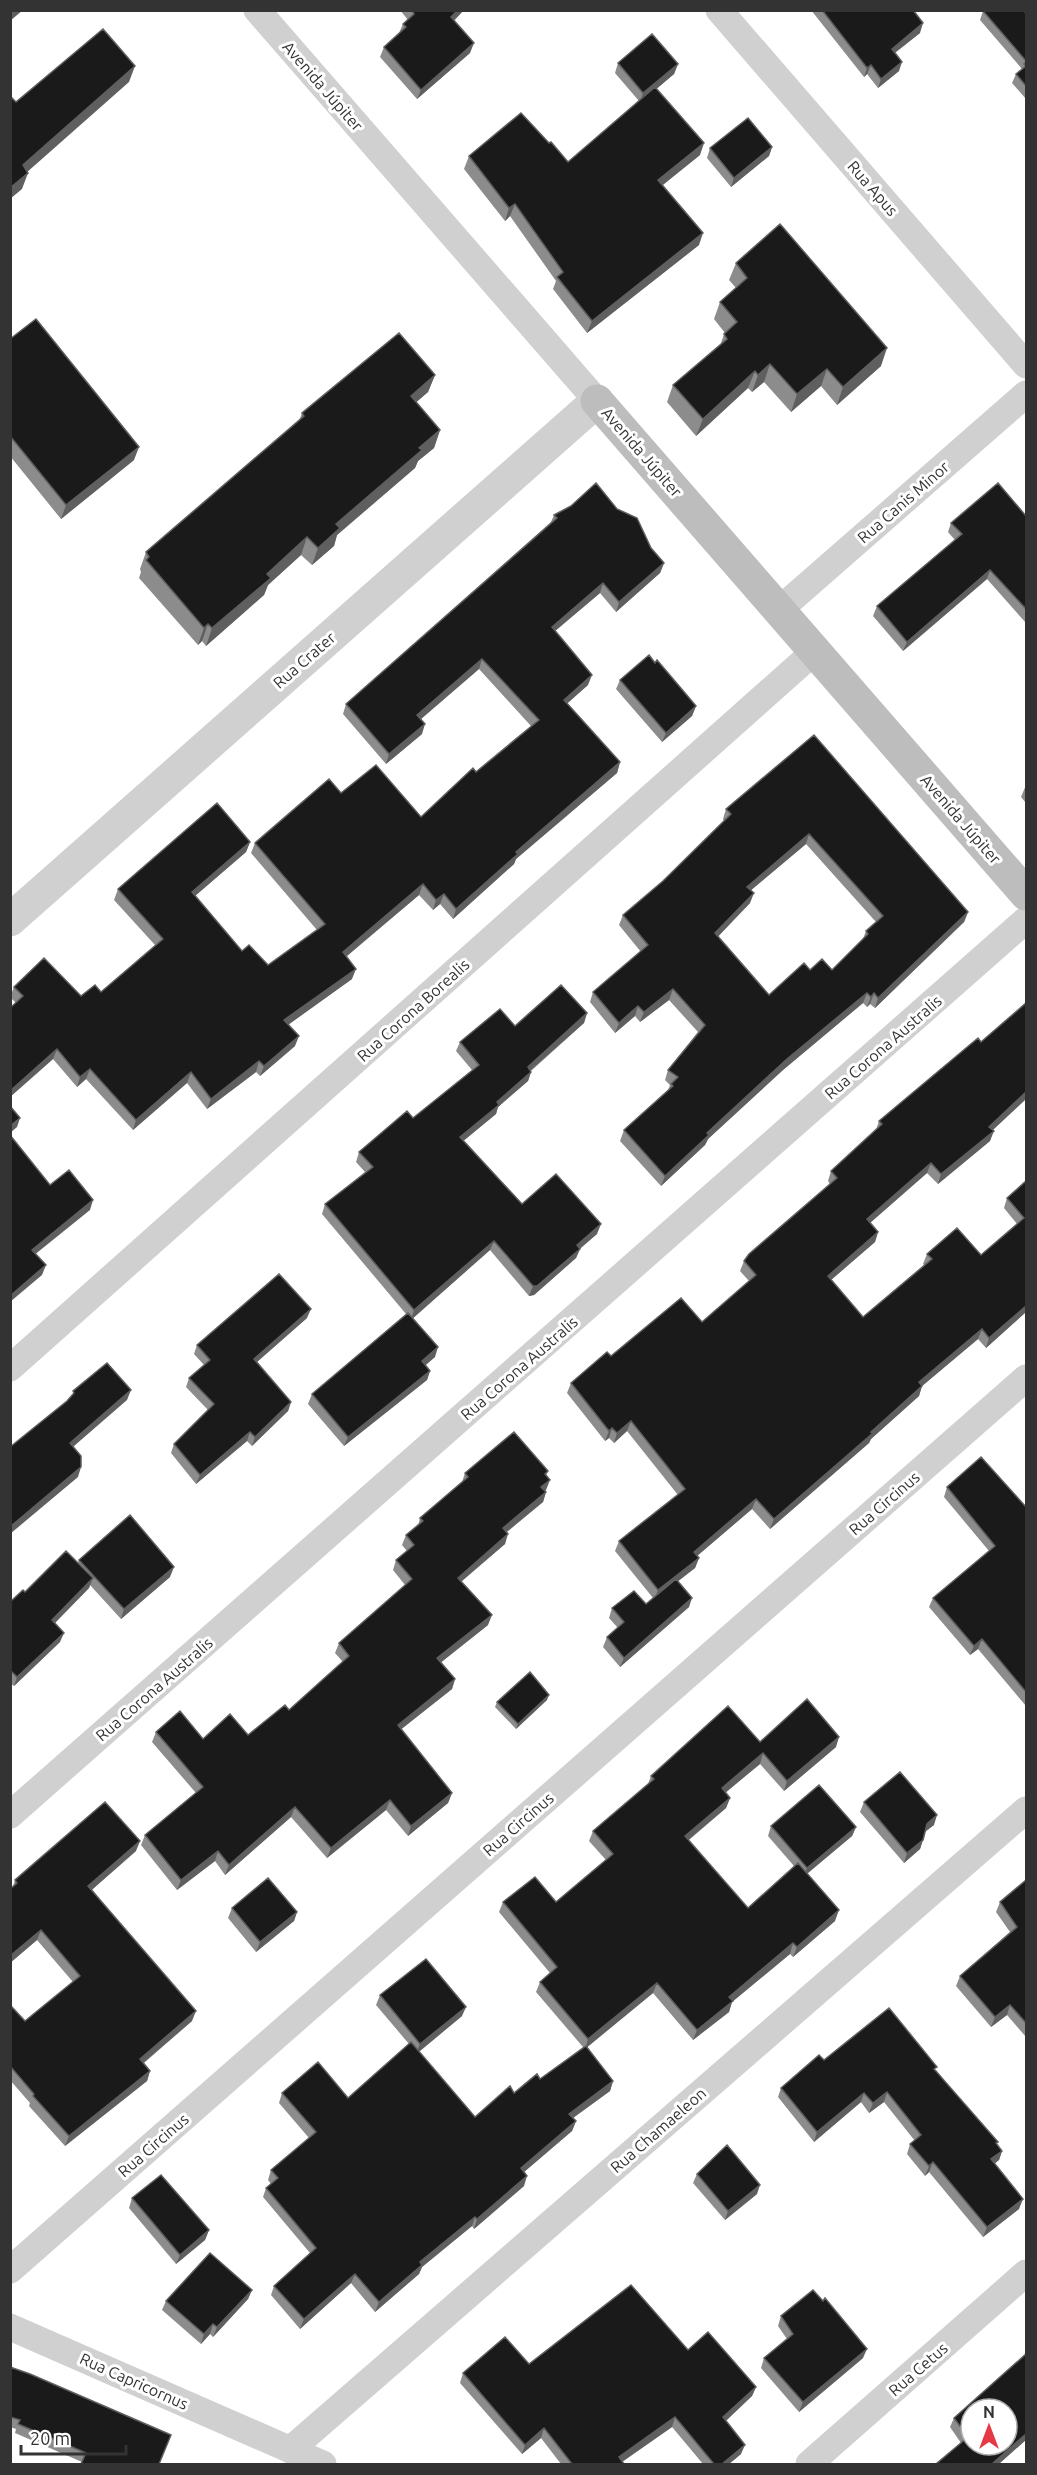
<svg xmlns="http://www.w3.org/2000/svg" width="1037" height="2475" viewBox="0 0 1037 2475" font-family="Ubuntu,sans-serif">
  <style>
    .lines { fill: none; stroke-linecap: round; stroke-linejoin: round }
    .minor { stroke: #d0d0d0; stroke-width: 27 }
    .tertiary { stroke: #d0d0d0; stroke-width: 33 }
    .secondary { stroke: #bdbdbd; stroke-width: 33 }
    .wall { fill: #8c8c8c; fill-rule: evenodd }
    .shaded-wall { fill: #5f5f5f }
    .building { fill: #1a1a1a; stroke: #5f5f5f; stroke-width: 1.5; fill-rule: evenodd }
    .labels { text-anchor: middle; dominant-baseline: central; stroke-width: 6; stroke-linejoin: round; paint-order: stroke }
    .street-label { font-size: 16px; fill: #333; stroke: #fff }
  </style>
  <rect width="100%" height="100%" fill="#fff"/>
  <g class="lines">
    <path class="minor" d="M257,10L597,401
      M719,10L1026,365
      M779,610L1026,394
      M10,1368L815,651
      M10,1815L1026,920
      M10,2270L1026,1378
      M10,2327L323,2464
      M290,2450L1026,1810
      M809,2464L1026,2273"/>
    <path class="tertiary" d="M10,920L597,401"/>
    <path class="secondary" d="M597,401L1026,894"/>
  </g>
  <path class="wall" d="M400,10H464L454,21L470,53L417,99L380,57L384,47L399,33L403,24L408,20Z
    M811,10H913L920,33L895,53L899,71L878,88L867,74L864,77Z
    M983,11L1026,14V99L1012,83L1016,74L1022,69L980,20Z
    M618,63L678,64L674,74L656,89L700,155L662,185L699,245L587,333L553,289L556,281L510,216L505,221L464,169L469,156L549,143L568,162L639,101L615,73Z
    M772,147L769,156L731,187L707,158L710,148Z
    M736,263L881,366L837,405L821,386L791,412L764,382L752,392L748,388L696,436L667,402L673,385L720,346L724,334L725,333L714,319L720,302L736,288L729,280Z
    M10,339L134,460L61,519L10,456Z
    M435,375L428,392L416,402L440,430L434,448L418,461L415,468L337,535L334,546L312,565L301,555L268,585L264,595L206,646L202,641L198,645L139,578L141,572L140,569L146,552L299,421L302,413Z
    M617,509L664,563L660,573L616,612L600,593L555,631L588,685L567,703L620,762L617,773L516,859L514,864L453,919L440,904L433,910L419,895L346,956L352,979L289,1024L295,1046L260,1076L256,1072L207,1109L187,1083L133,1130L86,1079L77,1087L53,1059L10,1097V1008L16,1003L10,997L14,987L81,996L101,992L155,945L114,900L118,889L250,842L246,852L195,896L242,951L268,965L317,930L251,853L255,843L341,793L421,817L531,726L479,669L421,719L422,734L386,764L343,714L346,704L551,522L554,515Z
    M1026,516V623L987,579L903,651L873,616L877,606L955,540L948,532L951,523Z
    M620,680L696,706L692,716L662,742L616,689Z
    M814,735L968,912L964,922L875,1008L870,1004L867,1007L863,1003L783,1070L708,1139L705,1145L661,1186L620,1141L624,1130L668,1090L670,1085L665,1080L668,1070L698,1032L669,1000L640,1022L635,1016L615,1033L590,1002L593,992L641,952L619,925L623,915L663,881L724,821L723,819L726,809ZM806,844L876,922L866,931L863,939L832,970H810L769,995L718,936L750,903L751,890Z
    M1026,785V803L1021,797Z
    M1026,1003V1099L993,1130L990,1141L938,1184L927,1173L870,1223L878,1232L875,1242L831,1280L863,1317L924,1265L923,1264L927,1254L981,1255L1017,1224L1004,1208L1007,1198L1026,1181V1312L986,1348L978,1339L922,1386L919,1396L871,1439L869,1443L770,1529L752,1509L697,1556L699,1558L695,1568L678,1581L689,1607L620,1667L603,1647L607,1637L618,1628L609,1618L612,1608L646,1604L653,1598L615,1551L619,1541L678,1495L627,1431L614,1443L609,1438L605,1441L567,1393L571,1383L611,1356L702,1322L749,1281L740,1271L744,1261L830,1184L828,1181L831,1171L876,1130L879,1121L981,1042Z
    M587,1013L584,1023L531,1071V1072L528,1081L498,1107L496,1114L463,1141L522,1204L597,1234L580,1249L576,1258L534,1295L529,1296L490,1250L413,1318L435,1357L425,1365L430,1371L427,1380L344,1446L308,1404L312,1394L406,1314L322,1214L325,1204L365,1172L356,1162L359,1152L413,1118L472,1070L456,1051L460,1042L515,1026Z
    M307,1318L257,1362L291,1402L288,1411L252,1446L247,1441L196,1484L171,1453L174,1444L208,1410L186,1387L189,1378L204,1365L194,1354L197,1345Z
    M548,1471L546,1476V1490L545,1491L546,1492L543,1502L507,1532L505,1544L461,1581L488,1625L441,1662L455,1679L452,1689L401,1729L452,1793L448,1803L408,1836L386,1810L327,1858L291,1817L225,1875L215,1861L177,1890L141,1845L145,1835L196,1793L152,1742L156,1732L203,1739L248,1735L289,1710L343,1662L335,1653L339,1643L405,1585L393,1570L396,1560L407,1551L402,1545L406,1535L418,1526L420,1518L462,1482L465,1473Z
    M947,1487L1026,1507V1706L978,1649L970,1655L929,1607L933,1598L989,1551L944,1497Z
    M79,1560L170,1577L121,1619L90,1585L89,1588L55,1623L60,1642L14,1686L10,1683V1602L25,1592L78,1563Z
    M547,1700L516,1729L495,1707L497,1702Z
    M760,1742L836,1747L784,1791L760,1764L725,1792L730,1798L726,1808L689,1840L748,1908L794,1866L768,1836L771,1826L856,1827L852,1836L807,1874L835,1921L793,1957L790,1954L732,2002L729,2012L693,2040L653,1993L587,2047L613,2081L610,2091L573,2118L576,2121L572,2131L524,2172V2186L474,2229L472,2226L422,2267L419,2274L375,2312L351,2283L300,2329L271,2295L274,2286L310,2253L263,2197L266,2188L271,2184L268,2180L271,2170L309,2138L279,2103L282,2093L348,2098L409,2044L376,2005L380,1995L462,2016L419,2052L475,2117L514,2093L540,2079L583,2047L536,1992L540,1982L550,1973L499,1912L503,1902H556L606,1860L589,1841L593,1831L648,1784L651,1776Z
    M864,1802L934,1825L925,1832L920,1849L904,1863L860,1812Z
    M136,1851L92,1889L192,2021L144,2063L150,2071L147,2081L65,2146L29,2106L30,2103L10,2080V2005L25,2021L73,1982L37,1940L10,1963V1889L13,1887L15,1880Z
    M1026,1880V2037L1007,2015L991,2027L956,1986L960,1976L1010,1932L996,1912L1000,1902Z
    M232,1908L297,1912L294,1921L256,1952L228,1918Z
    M824,2060L936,2070L1002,2151L999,2160L995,2163L1019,2209L983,2237L929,2172L925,2176L907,2154L910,2144L915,2141L884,2102L869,2113L861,2102L814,2142L778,2097L781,2088Z
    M697,2174L757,2194L725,2220L693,2183Z
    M132,2198L209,2230L205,2240L176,2264L129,2208Z
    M252,2290L248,2299L213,2337L210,2334L201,2344L162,2310L166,2301Z
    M781,2316L863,2358L799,2412L761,2368L764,2358L787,2339L778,2326Z
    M688,2350L756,2387L752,2396L726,2421L741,2454L729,2464H703L672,2427L622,2462L624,2464H561L541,2438L522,2454L460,2383L463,2373L529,2364Z
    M10,2367L171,2435L159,2464H81L82,2462L15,2433L16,2429L10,2427Z
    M954,2418L999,2464L961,2443L950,2427Z"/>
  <path class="shaded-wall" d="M10,10H23L10,21Z
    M458,10H464L447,27L451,17Z
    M923,23L920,33L888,58L892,49Z
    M474,43L470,53L417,99L421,90Z
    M902,62L899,71L878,88L881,79Z
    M678,64L674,74L640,103L643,93Z
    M871,65L867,74L864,77L867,68Z
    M135,66L129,82L17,181L23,165Z
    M704,143L700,155L653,193L658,180Z
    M772,147L769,156L731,187L734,178Z
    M28,173L22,189L10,199V188Z
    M515,204L510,216L505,221L509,208Z
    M703,233L699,245L587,333L592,321Z
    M887,348L881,366L837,405L843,387Z
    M770,364L764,382L752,392L758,375Z
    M827,369L821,386L791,412L797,394Z
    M755,371L748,388L696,436L703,419Z
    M435,375L428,392L404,413L411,396Z
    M440,430L434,448L418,461L415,468L337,535L334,546L312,565L318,548L336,524L419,448Z
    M139,447L134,460L61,519L66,505Z
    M307,537L301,555L268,585L264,595L206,646L212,628L267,574Z
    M664,563L660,573L616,612L619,602Z
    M990,570L987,579L903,651L907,642Z
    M603,583L600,593L548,637L552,627Z
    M208,624L202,641L198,645L204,628Z
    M482,659L479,669L414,725L417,715Z
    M592,675L588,685L560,710L564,700Z
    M696,706L692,716L662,742L666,733Z
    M425,724L422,734L386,764L389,754Z
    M620,762L617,773L516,859L514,864L453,919L456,909L516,852Z
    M809,834L806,844L743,897L747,887Z
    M250,842L246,852L188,902L192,892Z
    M423,884L419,895L340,962L343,952Z
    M754,893L750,903L712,943L715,933Z
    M444,894L440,904L433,910L436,900Z
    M968,912L964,922L875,1008L878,998Z
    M356,969L352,979L281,1030L284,1020Z
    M673,989L669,1000L640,1022L644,1012Z
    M867,993L863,1003L783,1070L708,1139L705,1145L661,1186L665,1176L707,1133L787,1059Z
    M874,993L870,1004L867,1007L871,997Z
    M638,1006L635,1016L615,1033L619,1023Z
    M587,1013L584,1023L524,1076L528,1067Z
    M299,1036L295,1046L260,1076L264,1066Z
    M57,1049L53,1059L10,1097V1091Z
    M259,1061L256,1072L207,1109L211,1099Z
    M90,1069L86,1079L77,1087L80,1077Z
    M191,1072L187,1083L133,1130L136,1120Z
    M531,1072L528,1081L498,1107L496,1114L456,1147L460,1137L497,1102Z
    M1026,1092V1099L985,1137L989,1127Z
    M20,1118L17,1127L10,1133V1126Z
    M994,1131L990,1141L938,1184L941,1174Z
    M931,1163L927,1173L863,1229L867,1219Z
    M93,1200L90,1210L28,1260L32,1250Z
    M601,1224L597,1234L573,1254L577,1245Z
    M878,1232L875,1242L824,1286L828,1276Z
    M494,1241L490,1250L411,1320L414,1310Z
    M580,1249L576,1258L534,1295L529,1296L533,1286Z
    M46,1265L42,1275L10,1302V1296Z
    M1026,1306V1312L986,1348L989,1338Z
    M311,1309L307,1318L250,1368L254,1359Z
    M982,1329L978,1339L915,1392L919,1382Z
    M438,1347L435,1357L419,1371L422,1361Z
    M430,1371L427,1380L344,1446L348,1437Z
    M922,1386L919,1396L871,1439L869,1443L770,1529L774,1519Z
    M131,1390L127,1400L66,1453L70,1443Z
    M291,1402L288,1411L252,1446L255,1437Z
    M631,1421L627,1431L614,1443L617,1433Z
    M612,1428L609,1438L605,1441L609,1431Z
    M250,1432L247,1441L196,1484L200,1475Z
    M81,1467L78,1477L10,1534V1527Z
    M550,1480L546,1490L538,1497L541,1487Z
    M546,1492L543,1502L499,1538L503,1528Z
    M756,1499L752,1509L690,1562L694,1552Z
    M508,1534L505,1544L454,1588L458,1578Z
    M699,1558L695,1568L654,1600L658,1590Z
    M174,1567L170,1577L121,1619L124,1609Z
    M93,1578L89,1588L48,1630L52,1620Z
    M692,1598L689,1607L620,1667L624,1658Z
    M492,1615L488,1625L434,1668L437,1658Z
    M64,1633L60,1642L14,1686L17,1677Z
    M982,1639L978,1649L970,1655L974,1646Z
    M455,1679L452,1689L394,1735L398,1725Z
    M549,1695L547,1700L516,1729L518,1724Z
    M839,1737L836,1747L784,1791L787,1781Z
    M763,1753L760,1764L718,1799L722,1788Z
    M452,1793L448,1803L408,1836L411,1826Z
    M730,1798L726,1808L681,1846L685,1836Z
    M390,1800L386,1810L327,1858L331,1848Z
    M295,1807L291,1817L225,1875L229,1865Z
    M937,1815L934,1825L923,1833L927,1824Z
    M856,1827L852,1836L803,1877L807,1868Z
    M923,1840L920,1849L904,1863L907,1853Z
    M140,1841L136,1851L85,1896L88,1886Z
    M218,1851L215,1861L177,1890L181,1880Z
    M839,1910L835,1921L793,1957L797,1947Z
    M297,1912L294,1921L256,1952L260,1942Z
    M41,1930L37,1940L10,1963V1956Z
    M793,1943L790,1954L732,2002L729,2012L693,2040L697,2030L729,1997Z
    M657,1983L653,1993L585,2049L588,2039Z
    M1010,2005L1007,2015L991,2027L995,2017Z
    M466,2007L462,2016L416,2054L420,2044Z
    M196,2011L192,2021L136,2069L140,2059Z
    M150,2071L147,2081L65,2146L69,2136Z
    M613,2081L610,2091L566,2123L569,2114Z
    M887,2092L884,2102L869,2113L873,2103Z
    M864,2093L861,2102L814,2142L817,2132Z
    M576,2121L572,2131L517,2178L521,2168Z
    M1002,2151L999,2160L988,2169L991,2159Z
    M933,2162L929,2172L925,2176L929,2166Z
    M527,2176L524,2186L474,2229L477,2219Z
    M760,2185L757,2194L725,2220L728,2211Z
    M1023,2199L1019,2209L983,2237L987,2227Z
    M475,2217L472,2226L422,2267L419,2274L375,2312L379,2302L420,2262Z
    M209,2230L205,2240L176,2264L180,2255Z
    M355,2274L351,2283L300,2329L304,2319Z
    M252,2290L248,2299L213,2337L217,2327Z
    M213,2324L210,2334L201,2344L204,2334Z
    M867,2349L863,2358L799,2412L803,2402Z
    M756,2387L752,2396L719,2427L723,2417Z
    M675,2417L672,2427L619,2464V2457Z
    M544,2428L541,2438L522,2454L525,2445Z
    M1026,2434V2440L999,2464H992Z
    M745,2445L741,2454L729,2464H722Z"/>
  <path class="building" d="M412,10H458L451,17L474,43L421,90L384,47L406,27L403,24L414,14Z
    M822,10H913L923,23L892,49L902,62L881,79L871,65L867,68Z
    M984,10H1024L1026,14V61L983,11Z
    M103,29L135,66L23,165L28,173L10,188V96L16,102Z
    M652,34L678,64L643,93L618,63Z
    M1026,62V86L1016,74L1026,66L1024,64Z
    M655,87L704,143L658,180L703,233L592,321L557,277L563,272L515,204L509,208L469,156L521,113L549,143L551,142L568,162Z
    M748,118L772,147L734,178L710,148Z
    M780,224L887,348L843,387L827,369L797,394L770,364L758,375L755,371L703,419L673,385L727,339L724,334L737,322L720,302L747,278L736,263Z
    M36,319L139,447L66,505L10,436V339Z
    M399,333L435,375L411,396L440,430L419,448L422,450L336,524L340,528L318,548L307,537L267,574L271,578L212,628L208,624L204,628L146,560L149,557L146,552L304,416L302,413Z
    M596,483L617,509L637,518L651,548L664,563L619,602L603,583L552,627L592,675L564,700L620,762L516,852L518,854L456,909L444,894L436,900L423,884L343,952L356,969L284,1020L299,1036L264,1066L259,1061L211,1099L191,1072L136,1120L90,1069L80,1077L57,1049L10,1091V1008L23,996L14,987L44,958L81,996L95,985L101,992L163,939L118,889L217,803L250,842L192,892L242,951L249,945L268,965L325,924L255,843L329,779L341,793L376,765L421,817L473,768L476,772L539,720L482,659L417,715L425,724L389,754L346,704L557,518L554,515L571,506Z
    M998,483L1026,516V609L990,570L907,642L877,606L962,534L951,523Z
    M649,655L655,663L657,660L696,706L666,733L620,680Z
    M814,735L968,912L878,998L874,993L871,997L867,993L787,1059L707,1133L709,1135L665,1176L624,1130L673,1086L671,1084L678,1077L668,1070L705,1025L673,989L644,1012L638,1006L619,1023L593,992L648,945L623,915L663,881L731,814L726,809ZM809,834L883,916L866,931L868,934L832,970L822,959L810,970L804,963L769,995L715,933L754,893L747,887Z
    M561,985L587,1013L528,1067L531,1072L497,1102L499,1105L460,1137L522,1204L556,1174L601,1224L577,1245L580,1249L537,1286H533L494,1241L414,1310L325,1204L373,1167L359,1152L407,1111L413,1118L479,1065L460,1042L500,1009L515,1026Z
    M1026,1003V1092L989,1127L994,1131L941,1174L931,1163L867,1219L878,1232L828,1276L863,1317L932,1259L927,1254L957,1228L981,1255L1024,1218L1007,1198L1026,1181V1306L989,1338L982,1329L919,1382L922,1386L871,1432L873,1433L774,1519L756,1499L694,1552L699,1558L658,1590L619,1541L685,1489L631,1421L617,1433L612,1428L609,1431L571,1383L607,1352L611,1356L681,1298L702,1322L756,1275L744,1261L749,1254L837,1178L831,1171L882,1124L879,1121L978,1038L981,1042Z
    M10,1106L20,1118L10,1126Z
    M10,1135L50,1185L69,1170L93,1200L32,1250L46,1265L10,1296Z
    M279,1274L311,1309L254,1359L291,1402L255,1437L250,1432L200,1475L174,1444L214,1404L189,1378L210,1360L197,1345Z
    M408,1313L438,1347L422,1361L430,1371L348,1437L312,1394Z
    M107,1363L131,1390L70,1443L81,1456V1467L10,1527V1447L67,1401L74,1393L73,1391Z
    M514,1432L548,1471L545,1474L550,1480L541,1487L546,1492L503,1528L508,1534L458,1578L492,1615L437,1658L455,1679L398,1725L452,1793L411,1826L390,1800L331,1848L295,1807L229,1865L218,1851L181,1880L145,1835L203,1787L156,1732L180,1711L203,1739L230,1714L248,1735L285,1705L289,1710L349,1656L339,1643L412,1579L396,1560L414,1545L406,1535L423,1521L420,1518L468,1477L465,1473Z
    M981,1457L1026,1507V1692L982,1639L974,1646L933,1598L995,1546L947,1487Z
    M130,1515L174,1567L124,1609L79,1560Z
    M66,1551L93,1578L52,1620L64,1633L17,1677L10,1670V1602L23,1590L25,1592Z
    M676,1579L692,1598L624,1658L607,1637L624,1622L612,1608L634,1591L646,1604Z
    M530,1672L549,1695L518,1724L497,1702Z
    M807,1699L839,1737L787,1781L763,1753L722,1788L730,1798L685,1836L748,1908L798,1863L839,1910L797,1947L793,1943L729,1997L733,2001L697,2030L657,1983L588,2039L540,1982L557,1967L503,1902L535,1877L556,1902L613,1854L593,1831L654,1779L651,1776L728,1706L760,1742Z
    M900,1772L937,1815L927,1824L923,1840L907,1853L864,1802Z
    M819,1785L856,1827L807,1868L771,1826Z
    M105,1802L140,1841L88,1886L196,2011L140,2059L150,2071L69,2136L33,2096L34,2094L10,2066V2005L25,2021L80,1976L41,1930L10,1956V1889L17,1883L15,1880Z
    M268,1878L297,1912L260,1942L232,1908Z
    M1026,1880V2023L1010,2005L995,2017L960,1976L1017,1927L1000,1902Z
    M426,1959L466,2007L420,2044L380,1995Z
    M889,2008L937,2067L934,2069L998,2142L996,2143L1002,2151L991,2159L1023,2199L987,2227L933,2162L929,2166L910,2144L921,2135L887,2092L873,2103L864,2093L817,2132L781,2088L819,2055L824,2060Z
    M411,2042L475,2117L510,2086L514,2093L537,2074L540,2079L586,2046L613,2081L569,2114L576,2121L521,2168L527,2176L477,2219L475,2217L420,2262L422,2265L379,2302L355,2274L304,2319L274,2286L316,2248L266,2188L278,2178L271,2170L316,2132L282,2093L318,2062L348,2098Z
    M727,2145L760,2185L728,2211L697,2174Z
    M161,2175L209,2230L180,2255L132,2198Z
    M210,2253L252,2290L217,2327L213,2324L204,2334L166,2301Z
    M631,2285L688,2350L708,2332L756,2387L723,2417L745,2445L722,2464H714L675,2417L619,2457L624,2464H572L544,2428L525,2445L463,2373L505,2337L529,2364Z
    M813,2290L823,2301L825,2298L867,2349L803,2402L764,2358L793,2334L781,2316Z
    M1026,2354V2434L992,2464H936L968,2437L954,2418ZM971,2409H1007V2445H971Z
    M10,2367L30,2374L171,2435L159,2464H81L86,2453L18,2424L20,2420L10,2417Z"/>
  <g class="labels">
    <g class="street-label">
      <text transform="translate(323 86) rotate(49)">Avenida Júpiter</text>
      <text transform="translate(873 188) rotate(49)">Rua Apus</text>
      <text transform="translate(642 452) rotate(49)">Avenida Júpiter</text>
      <text transform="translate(903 502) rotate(-41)">Rua Canis Minor</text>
      <text transform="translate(304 660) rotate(-41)">Rua Crater</text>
      <text transform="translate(961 819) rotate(49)">Avenida Júpiter</text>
      <text transform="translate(413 1010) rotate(-42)">Rua Corona Borealis</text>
      <text transform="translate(883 1047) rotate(-41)">Rua Corona Australis</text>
      <text transform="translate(519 1368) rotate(-41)">Rua Corona Australis</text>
      <text transform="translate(884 1503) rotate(-41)">Rua Circinus</text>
      <text transform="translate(154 1689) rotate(-41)">Rua Corona Australis</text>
      <text transform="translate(518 1824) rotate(-41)">Rua Circinus</text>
      <text transform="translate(658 2130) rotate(-41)">Rua Chamaeleon</text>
      <text transform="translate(153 2145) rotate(-41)">Rua Circinus</text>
      <text transform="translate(918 2369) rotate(-41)">Rua Cetus</text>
      <text transform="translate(134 2381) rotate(24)">Rua Capricornus</text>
    </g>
  </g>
  <rect width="1037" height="2475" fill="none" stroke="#333333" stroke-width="24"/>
  <g transform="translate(989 2427)"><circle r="28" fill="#ffffff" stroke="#adadad" stroke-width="1.5"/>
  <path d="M0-4.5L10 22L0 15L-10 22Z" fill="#e63946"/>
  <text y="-9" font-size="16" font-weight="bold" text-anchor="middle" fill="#333333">N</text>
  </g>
  <path d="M21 2445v9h105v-9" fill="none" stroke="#333333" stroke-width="3"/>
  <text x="30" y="2445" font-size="18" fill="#333333" stroke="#ffffff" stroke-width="4.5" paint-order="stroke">20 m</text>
</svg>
